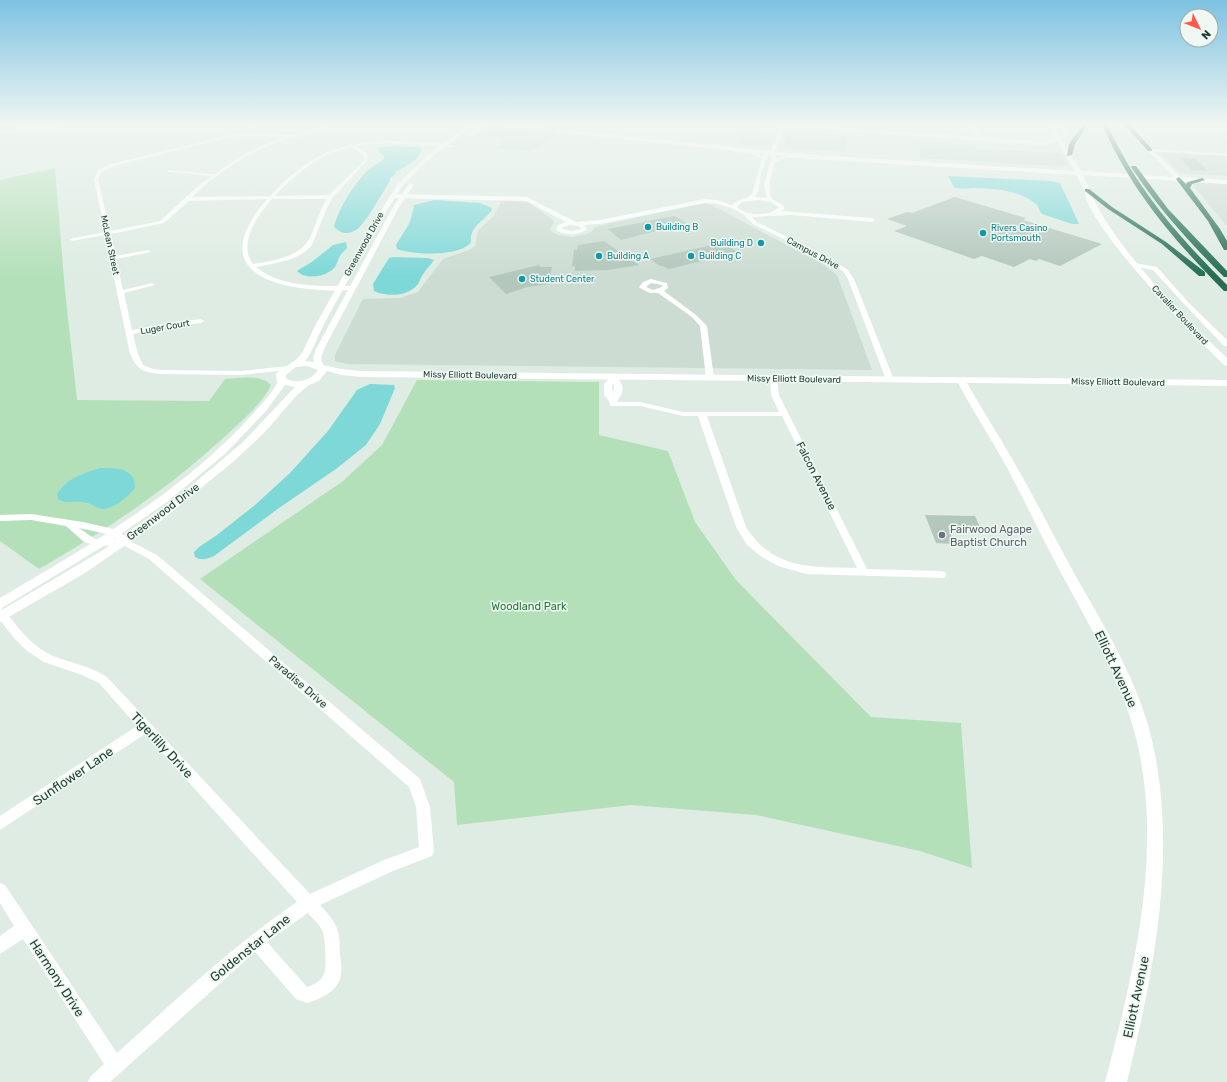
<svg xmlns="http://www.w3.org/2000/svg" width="1227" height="1082" viewBox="0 0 1227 1082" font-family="Rubik,sans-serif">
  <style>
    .built { fill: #ccdcd2 }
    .green { fill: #b4e0b9 }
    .water { fill: #7ed8d8 }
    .building { fill: #b3c7bc }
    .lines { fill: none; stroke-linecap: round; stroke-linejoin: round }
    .minor { fill: #fff; fill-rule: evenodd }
    .tertiary { fill: #fff; fill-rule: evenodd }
    .secondary { fill: #fff; fill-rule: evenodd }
    .motorway { fill: #266d54; fill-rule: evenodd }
    .culture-dot { fill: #0f9aa8; stroke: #eff8f2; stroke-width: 1.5 }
    .worship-dot { fill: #6b7280; stroke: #eff8f2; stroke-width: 1.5 }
    .labels { text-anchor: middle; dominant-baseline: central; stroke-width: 3; stroke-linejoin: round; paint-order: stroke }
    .far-culture-label { font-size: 9px; fill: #0d838f; stroke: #eff8f2; text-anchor: start }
    .far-street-label { font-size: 9px; fill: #1d3d30; stroke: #eff8f2 }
    .street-label { font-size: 11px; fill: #1d3d30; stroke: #eff8f2 }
    .worship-label { font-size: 11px; fill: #5b616d; stroke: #eff8f2; text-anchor: start }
    .park-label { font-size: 11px; fill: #237937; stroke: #eff8f2 }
    .near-street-label { font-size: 13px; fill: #1d3d30; stroke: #eff8f2 }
  </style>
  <rect width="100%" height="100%" fill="#deece3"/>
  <path class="built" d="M488,127H494L559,134L530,151L495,148L507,138L475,135Z
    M795,131L847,136L845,151L794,149L784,146L788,132Z
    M746,135L773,137L769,145L755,146L738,144L741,137Z
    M921,142L970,145L980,149L1060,153L1064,155L1068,165L1055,166L922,158L919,154Z
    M1160,152L1227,156V176L1179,173Z
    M1197,183L1227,184V226L1193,185Z
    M502,200L528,202L553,220L554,223L550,229L552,232L558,235L573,237L586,234L591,232L595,227L603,225L704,203L710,204L824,265L837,275L872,370L347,364L335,361V355L363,299L400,298L418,292L443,259L469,250L475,246L478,230L493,217Z"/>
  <path class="green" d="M55,168L65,291L77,400L209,401L225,379C240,378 261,374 271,385C264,401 247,416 234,428C175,484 109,529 39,569L0,541V180Z
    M417,380L599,382V435L668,451L695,522L736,580L871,717L961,723L972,868L920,851L756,815L631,805L457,825L454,782L200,579L343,481L382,445Z"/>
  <path class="water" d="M389,146L417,147L421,148C421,160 404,167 395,172L396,174L390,178V181C383,191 365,225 356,230C348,235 339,234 334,226C339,208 352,187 366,172C371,167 378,164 384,159V156L380,153L378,148Z
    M948,176L1051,181L1060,183L1079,224H1072L1042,214C1040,212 1039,207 1036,204C1021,191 994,188 975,188C968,188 961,190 954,187Z
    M434,200L480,203L492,208V210C484,221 469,227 471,242C461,257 412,255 397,249L396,245L409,224L412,215L414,205Z
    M346,242L347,248C344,251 340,255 339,258C337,262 336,267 333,269C324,277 306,280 297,271L313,261L333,245Z
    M393,257L428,258L434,260C431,265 427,268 424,273C421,276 420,281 418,284C408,297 387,297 374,291L373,284L389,258Z
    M370,384L394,385L395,388L380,424L366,445L336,469L279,508L214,556C207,559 202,561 195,557L194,552L199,547L217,535L255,505L290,473L328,431L357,390Z
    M100,468C115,468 136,467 135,488C129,496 110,513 99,508C93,506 89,502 82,502C74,501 65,504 58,499L57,494C67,478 82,474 100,468Z"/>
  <path class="building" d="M1180,158L1196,159L1208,171L1192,170Z
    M955,197L1026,218L1023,220L1102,244L1060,266L1039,259L1036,261L1030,259L1014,267L982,256L974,259L894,231L907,226L887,219L907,212L912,213Z
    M674,216L687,223L621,240L608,229Z
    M604,241L639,265H640L607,270L575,271V266H572L574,250H577L578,245Z
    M721,243L738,252L669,269L663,266H660L650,259Z
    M539,265L540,267H552L549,284L527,287L519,290L506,294L489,277Z
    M925,515L975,516L980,527L948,526L954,544L936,543Z"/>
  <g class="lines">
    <path class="minor" d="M327,124H332L327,129C311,133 294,136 278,142C247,154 216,174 192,197L270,196C316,147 349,138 415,142C425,142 446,142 454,146L452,147L388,143L356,146L365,151L369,159L333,197L327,208L312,245C299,261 275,263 256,267C282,288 320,286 352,286L355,288L354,289C340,292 323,290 308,289C244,282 220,254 267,199L189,201L164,223L111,234L116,256L148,250L151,252L116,259L123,290L152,283L155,285L124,293L132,330L174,322L201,319L204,321L201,323L174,326L133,334L138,354L143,365L153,369L161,370L241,371L288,366L292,368L288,370L241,375L161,374C143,372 138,371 130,354L105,235L72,241L69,239L105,232L94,179L98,170L111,164L226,136L243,134L295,135L323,127ZM243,136L286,137L275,140L242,155L215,174L167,170L169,172L212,176L200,184L160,221L110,231L98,179L102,172L115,166L226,138ZM351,147L361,153L365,159L329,195L275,196C297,173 320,154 351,147ZM272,199H327C320,209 317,221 312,233C303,257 276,260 253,264C251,261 248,256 248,253C244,234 261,212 272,199Z
      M782,124H786L774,153L776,156V159C785,156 796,153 804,157L802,158H786L775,162C771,175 767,187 772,199L784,206V209L781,211L872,218L875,220L872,222L792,215L752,217L757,222L812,249L847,269L854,279L894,380L893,382H890L886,380L848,279L843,271L808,251L753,224L744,215L732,208L717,204L705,203L600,224L584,225L587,229C579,236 565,236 556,230L558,225L566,222L526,201L392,198L389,196L392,194L527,197L576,222L600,220L705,199L717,200L732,205C738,198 747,200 752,194L762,159L752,154L696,146L698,145L753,152L763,156L764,153L770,152ZM768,155L772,156L764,184L767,198L755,197L758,192L761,174ZM758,200L771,202L778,207V208C767,217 747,216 737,207L742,202ZM570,225L579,226L581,229L572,231L562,229L563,227Z
      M971,124H975L983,140H979Z
      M1132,124H1136L1151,149L1227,154V156L1148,151Z
      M1135,263L1157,267L1189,303L1227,340V346H1224L1185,305L1153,270L1133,266L1132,265Z
      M651,279L667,283L668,288L664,291L696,315L707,326L714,378L713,380H710L706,378L700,326L692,317L658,293H650L640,288L639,287L643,282ZM651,283L662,285V287L653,290L646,287Z
      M770,376H773L777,378L779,395L867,569L941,571L945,572L946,575L945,578L806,574L778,566L762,557L747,545L736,527L698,416H683L640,406H610L609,401L604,395V384C615,370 625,382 622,393C621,396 618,399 617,402H640L683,412H779L771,395ZM613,384L614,385L613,395L612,385ZM707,416H782L857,568C812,567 773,570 746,527Z
      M31,514L83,522L118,530L128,540L157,555L420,779L430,807L434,851L432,856L393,871L320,905C338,924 340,930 340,955C341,961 342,968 341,974C339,991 321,999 307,1003L296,999L255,952L110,1082H88L91,1076L104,1064L23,939L0,954V936L14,926L0,903V883L5,885L117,1053C175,1001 232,946 297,902L145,734L0,830V816L137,726L99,683L82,675L44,662L27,651L14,638L0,620V608L4,609C17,627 31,646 53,656C71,663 90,666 107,677L310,894L384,860L419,847L416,807L409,787L149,559L123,545L99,546L84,542L66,526L31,520L0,521V515ZM79,528L112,535L116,539H95ZM308,913C312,918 319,924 322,930C325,935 327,968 324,974C322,980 314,985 307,987L267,942Z"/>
    <path class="tertiary" d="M470,124H476L435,154L402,186L381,220L324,324L310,354L305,361L314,362L313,358L316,349L393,207L409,184L411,183L414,185L399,207L324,349L321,358L323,365L341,369L361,371L1227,380V386L967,383C983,411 1000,437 1015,464C1036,500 1054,537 1074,573C1104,626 1138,680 1152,740C1178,854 1154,970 1127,1082H1105C1134,972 1164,851 1136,738C1121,678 1089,625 1060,571C1041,536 1024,499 1005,464C990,437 973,411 958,383L361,377L341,375L327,371L319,381L309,385L298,394L264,433L234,461L162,520L85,573L0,622V611L103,550L179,496L242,443L295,387L285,385L266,411L226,453L167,502L102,547L0,609V598C88,546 181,493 251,416C259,406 272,395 277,383C277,380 276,377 276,374L278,372L297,359L302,353L316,324L375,220L398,184L431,152ZM307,366L318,370C312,380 296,385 286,378V375L296,367Z
      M482,124L488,125L471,136H467V134Z
      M750,124H781L1038,141H1045L1059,137L1062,139L1045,145H1038Z
      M1085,189H1089C1093,197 1096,205 1101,213C1133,266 1183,316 1227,358V366L1224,365C1199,341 1080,219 1085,189Z"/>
    <path class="secondary" d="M59,124H80L0,134V130Z
      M481,124H502L812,155L1075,171L1047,124H1052L1060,136L1064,134L1059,124H1064L1070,134L1062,140L1081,171L1174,177L1147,150L1150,148L1181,177L1227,180V184L1082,175L1090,190L1087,192L1084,190L1076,175L812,159Z"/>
    <path class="motorway" d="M1083,124H1088L1075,144L1072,155L1067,156L1069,144Z
      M1102,124H1107C1136,188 1178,236 1227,285V291H1224C1174,240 1131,191 1102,124Z
      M1124,124H1129L1152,149V151H1148Z
      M1132,166H1136L1168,209L1227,271V277H1224C1190,243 1158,208 1131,167Z
      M1179,177L1186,184L1188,182L1202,178L1205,180L1192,184L1190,188L1220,229L1227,241V250H1224L1208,221L1176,179Z
      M1085,189H1089L1112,207L1166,242L1205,272V276H1199L1162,244L1108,209L1085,191Z"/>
  </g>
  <linearGradient id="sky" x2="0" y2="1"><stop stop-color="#7dc2e2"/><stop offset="0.45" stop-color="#f0f6f2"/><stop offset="1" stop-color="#f0f6f2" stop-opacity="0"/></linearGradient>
  <rect width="1227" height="276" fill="url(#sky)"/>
  <g class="culture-dot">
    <circle cx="648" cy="227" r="4"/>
    <circle cx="983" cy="233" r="4"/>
    <circle cx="761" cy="243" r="4"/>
    <circle cx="599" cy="256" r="4"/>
    <circle cx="691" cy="256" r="4"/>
    <circle cx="522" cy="279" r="4"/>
  </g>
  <circle class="worship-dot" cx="942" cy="535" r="4"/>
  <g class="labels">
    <g class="far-culture-label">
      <text x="656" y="227">Building B</text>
      <text x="991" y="228">Rivers Casino<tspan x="991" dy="10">Portsmouth</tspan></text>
      <text x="753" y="243" text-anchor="end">Building D</text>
      <text x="607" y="256">Building A</text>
      <text x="699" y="256">Building C</text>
      <text x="530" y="279">Student Center</text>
    </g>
    <g class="far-street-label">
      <text transform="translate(364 244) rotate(-61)">Greenwood Drive</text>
      <text transform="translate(110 245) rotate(78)">McLean Street</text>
      <text transform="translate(813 253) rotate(28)">Campus Drive</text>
      <text transform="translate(1180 315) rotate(47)">Cavalier Boulevard</text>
      <text transform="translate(165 327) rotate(-10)">Luger Court</text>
      <text transform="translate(470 375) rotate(1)">Missy Elliott Boulevard</text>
      <text transform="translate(794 379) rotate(1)">Missy Elliott Boulevard</text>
      <text transform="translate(1118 382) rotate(1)">Missy Elliott Boulevard</text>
    </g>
    <g class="street-label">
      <text transform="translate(816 476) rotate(63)">Falcon Avenue</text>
      <text transform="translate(163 512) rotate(-37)">Greenwood Drive</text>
      <text transform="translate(298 682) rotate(41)">Paradise Drive</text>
    </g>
    <g class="worship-label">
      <text x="950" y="529">Fairwood Agape<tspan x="950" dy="13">Baptist Church</tspan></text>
    </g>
    <g class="park-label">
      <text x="529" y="606">Woodland Park</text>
    </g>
    <g class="near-street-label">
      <text transform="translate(1116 669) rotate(65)">Elliott Avenue</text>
      <text transform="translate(162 745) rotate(47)">Tigerlilly Drive</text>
      <text transform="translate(73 776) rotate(-34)">Sunflower Lane</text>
      <text transform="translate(250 948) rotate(-39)">Goldenstar Lane</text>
      <text transform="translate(57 978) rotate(57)">Harmony Drive</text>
      <text transform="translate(1136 997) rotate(-78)">Elliott Avenue</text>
    </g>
  </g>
  <g transform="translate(1199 28) rotate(133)"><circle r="19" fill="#eff8f2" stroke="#9bada4"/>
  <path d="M0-3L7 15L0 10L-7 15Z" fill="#ff5a49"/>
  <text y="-6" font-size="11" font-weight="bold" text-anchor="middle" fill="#1d3d30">N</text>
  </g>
</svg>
